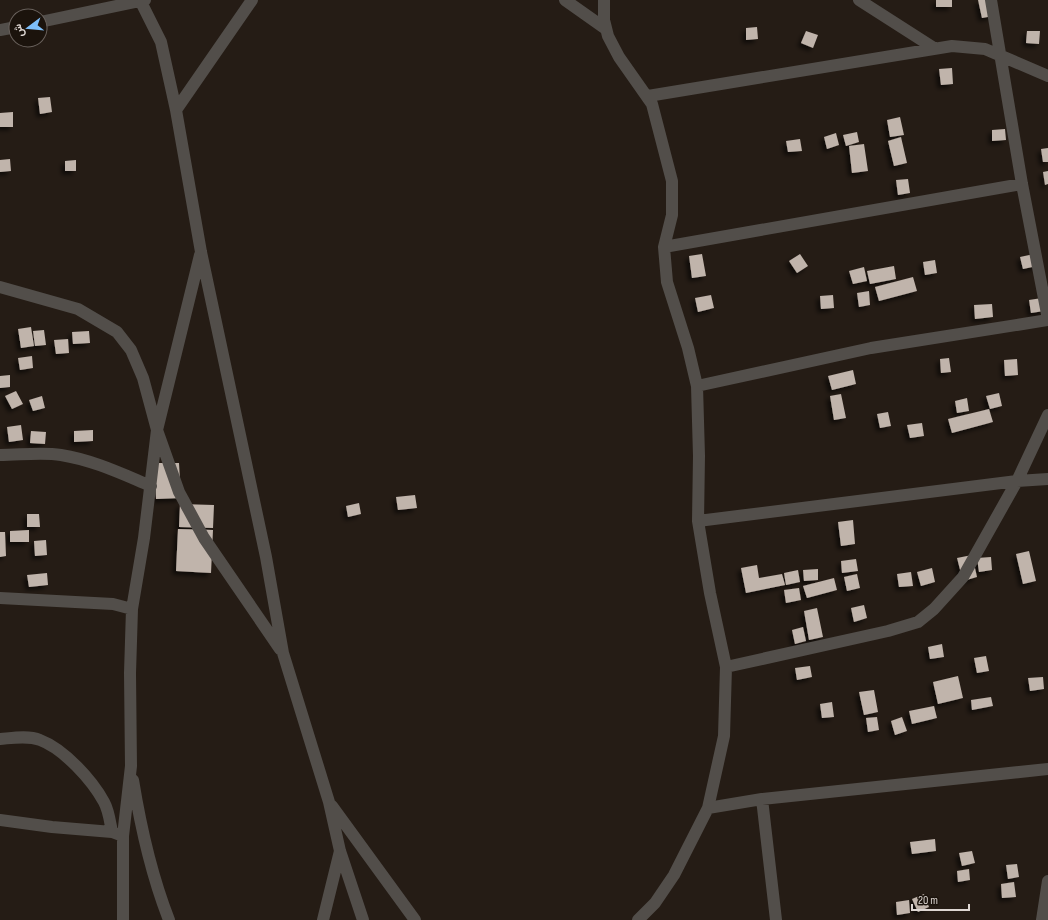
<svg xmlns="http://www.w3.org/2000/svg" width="1048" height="920" viewBox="0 0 1048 920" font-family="'Sofia Sans Condensed',Vazirmatn,sans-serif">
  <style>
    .building { fill: #c0b4ab; filter: url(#shadow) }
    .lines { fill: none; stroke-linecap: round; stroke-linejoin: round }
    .minor { stroke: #524e4a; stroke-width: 12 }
  </style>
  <defs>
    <filter id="shadow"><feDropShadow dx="-3.5" dy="3.5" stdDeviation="2" flood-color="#0009"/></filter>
  </defs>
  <rect width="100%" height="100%" fill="#251c15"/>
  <path class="building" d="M936,0H952V7H936Z
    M978,0H989L993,16L982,18Z
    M757,27L758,39L746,40V28Z
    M806,31L818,35L813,48L801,43Z
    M1027,31H1040L1039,44L1026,43Z
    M952,68L953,84L941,85L939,69Z
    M50,97L52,112L40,114L38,98Z
    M13,112V127H0V113Z
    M900,117L904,135L890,137L887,120Z
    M1005,129L1006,140L992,141V130Z
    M857,132L859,142L846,146L843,135Z
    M836,133L839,145L827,149L824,137Z
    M901,137L907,163L894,166L888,141Z
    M800,139L802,151L788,152L786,141Z
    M864,144L868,171L852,173L849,146Z
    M1048,148V162H1043L1041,149Z
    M10,159L11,171L0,172V160Z
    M76,160V171H65V161Z
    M1048,171V184L1045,185L1043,172Z
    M908,179L910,193L898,195L896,180Z
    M702,254L706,276L692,278L689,256Z
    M800,254L808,266L797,273L789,261Z
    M1034,254L1037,266L1023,269L1020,257Z
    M935,260L937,273L925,275L923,262Z
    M894,266L896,279L870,284L867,271Z
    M864,267L867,281L853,284L849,271Z
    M913,277L917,291L879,301L875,287Z
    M869,291L870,305L859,307L857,293Z
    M711,295L714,308L698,312L695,298Z
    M833,295L834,308L821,309L820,296Z
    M1042,298L1044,311L1031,313L1029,300Z
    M992,304L993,317L975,319L974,305Z
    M31,327L34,346L21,348L18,329Z
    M44,330L46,345L35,346L33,331Z
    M89,331L90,343L73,344L72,332Z
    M68,339L69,353L56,354L54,340Z
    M32,356L33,368L20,370L18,358Z
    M949,358L951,372L941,373L940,359Z
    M1017,359L1018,375L1005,376L1004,360Z
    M853,370L856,384L832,390L828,376Z
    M10,375V387L0,388V376Z
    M16,391L23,404L12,409L5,396Z
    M999,393L1002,406L990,409L986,396Z
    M841,394L846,418L834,420L830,396Z
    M42,396L45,408L33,411L29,400Z
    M967,398L969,411L957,413L955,401Z
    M989,409L993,422L952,433L948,419Z
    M888,412L891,426L880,428L877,414Z
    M922,423L924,436L910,438L907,425Z
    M21,425L23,440L9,442L7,427Z
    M93,430V441L74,442V431Z
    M31,431L46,432L45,444L30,443Z
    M155,463H179L181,498L156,499Z
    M415,495L417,508L398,510L396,497Z
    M359,503L361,514L348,517L346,506Z
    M180,504L214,505L213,528L179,527Z
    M27,514H39L40,527H27Z
    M853,520L855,544L841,546L838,522Z
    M178,529L213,530L211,573L176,571Z
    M29,530V542H10V531Z
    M0,532H5L6,556L0,557Z
    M46,540L47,555L35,556L34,541Z
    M1029,551L1036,581L1023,584L1016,554Z
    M972,555L977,577L963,581L957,558Z
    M991,557L992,570L979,572L977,558Z
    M856,559L858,571L842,573L841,561Z
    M757,565L759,578L782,574L785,585L746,593L741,568Z
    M932,568L935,582L921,586L917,572Z
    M818,569V580L804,581L803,570Z
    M798,570L800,582L786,585L784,573Z
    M911,572L913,586L899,587L897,574Z
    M47,573L48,585L29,587L27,575Z
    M857,574L860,588L847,591L844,577Z
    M834,578L837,590L807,598L803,586Z
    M799,588L801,600L786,603L784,590Z
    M864,605L867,618L854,622L851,608Z
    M817,608L823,637L809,640L804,611Z
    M803,627L806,641L795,644L792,630Z
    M942,644L944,657L930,659L928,647Z
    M986,656L989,671L977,673L974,658Z
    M810,666L812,677L797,680L795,668Z
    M958,676L963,698L938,704L933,682Z
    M1043,677L1044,689L1030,691L1028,678Z
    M874,690L878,712L864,715L859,692Z
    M991,697L993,706L972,710L971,700Z
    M832,702L834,717L822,718L820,704Z
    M934,706L937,718L912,724L909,711Z
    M877,717L879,730L868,732L866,718Z
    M902,717L907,731L895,735L891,721Z
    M935,839L936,851L912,854L910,842Z
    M972,851L975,863L962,866L959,853Z
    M1017,864L1019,877L1008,879L1006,865Z
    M969,869L970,880L958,882L957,871Z
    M1014,882L1016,897L1002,898L1001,884Z
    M924,894L929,907L918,912L912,899Z
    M909,900L910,913L897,915L896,902Z"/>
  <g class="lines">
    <path class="minor" d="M140,0L161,42L176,110L201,252L266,557L283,653L329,802L340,851L363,920
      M565,0L606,29
      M604,0V20L608,36L619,57L652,104L672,181V215L664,247L667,282L688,348L697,386L699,456L698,521L710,593L726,667L724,736L708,808L674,875L655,903L638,920
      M859,0L934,48
      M991,0L1022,184L1048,319
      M40,22L145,0
      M0,30L16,27
      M648,96L952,46L985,49L1048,76
      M176,110L252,0
      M664,247L1022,184
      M0,287L78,309L117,332L131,350L143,378L157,430L179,492L204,538L280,649
      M697,386L871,348L1048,320
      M0,455C20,455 42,452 61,455C93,460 122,474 151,486
      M698,521L1017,481L1048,479
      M0,598L113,604L132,609
      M726,667L888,631L918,622L934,609L963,577L1017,481L1048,415
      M0,739C12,738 28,735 40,740C64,749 92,780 104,802C109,811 110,822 112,832
      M133,780C141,829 151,874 169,920
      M762,799L776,920
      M332,806L415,920
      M708,808L762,799L1048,769
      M0,820L52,827L112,832L120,835
      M123,920V836L131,766L130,673L132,609L144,538L157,430L200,255
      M323,920L340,851
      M1042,920L1048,881"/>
  </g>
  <g transform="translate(28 28) rotate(254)"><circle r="19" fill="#1b130c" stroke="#69615c"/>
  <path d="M0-3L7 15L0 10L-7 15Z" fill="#7dbef9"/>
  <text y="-6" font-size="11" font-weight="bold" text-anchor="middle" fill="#ded7d3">ش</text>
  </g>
  <path d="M912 904v6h57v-6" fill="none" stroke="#ded7d3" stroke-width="2"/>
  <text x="918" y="904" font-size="12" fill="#ded7d3" stroke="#1b130c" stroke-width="3" paint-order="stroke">20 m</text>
</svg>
